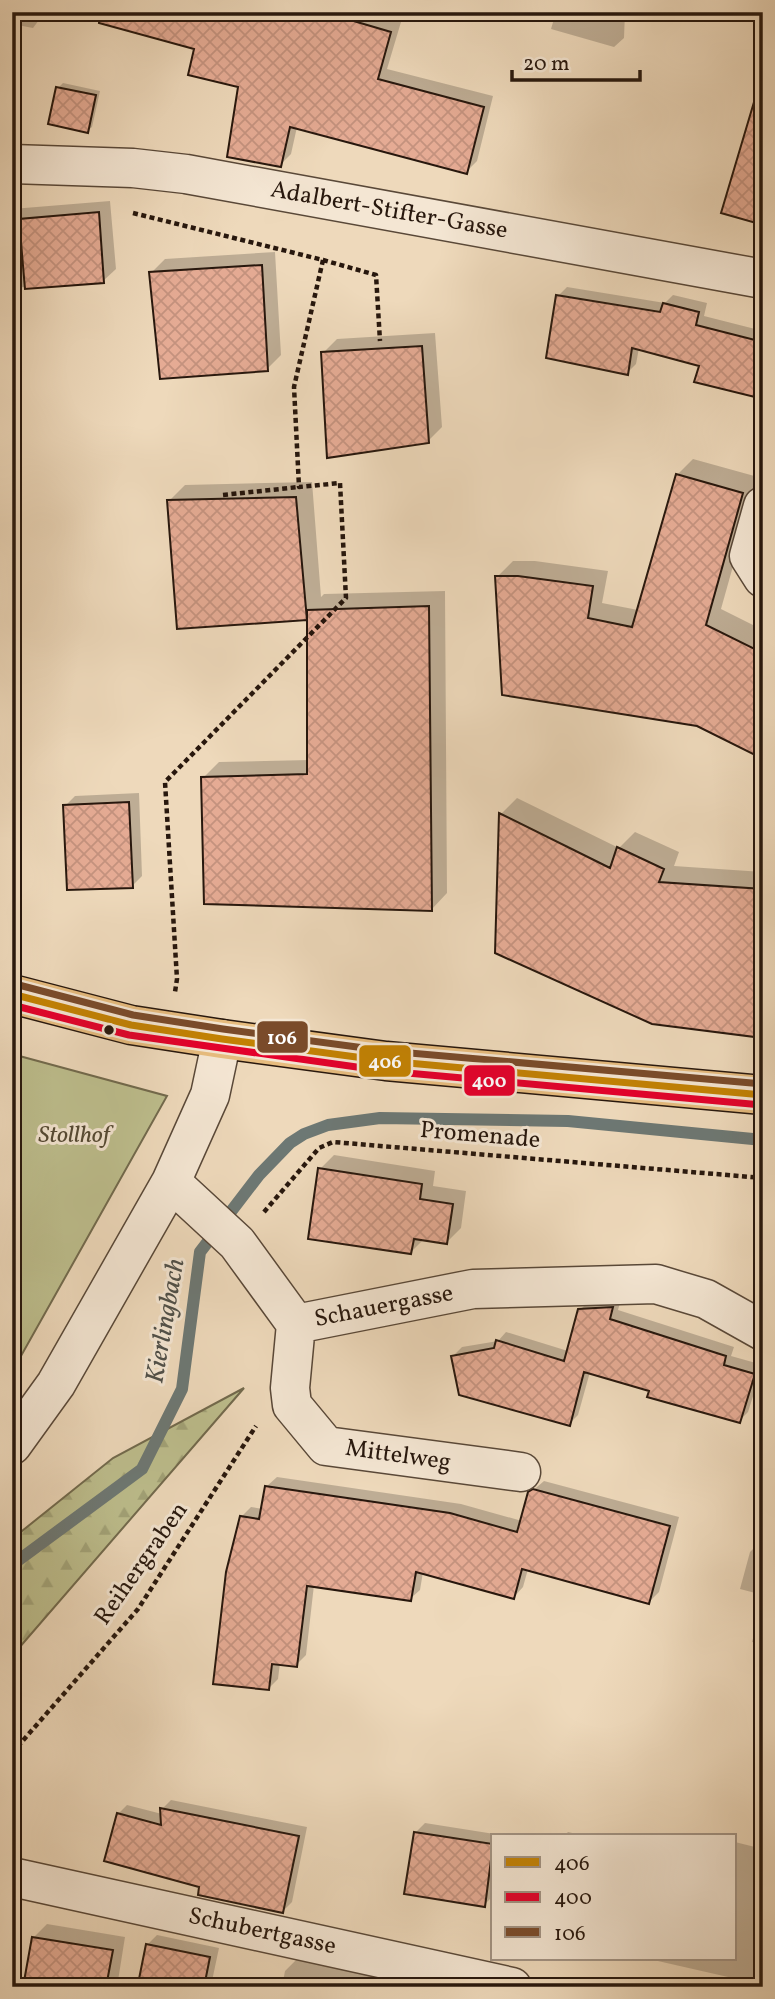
<svg xmlns="http://www.w3.org/2000/svg" width="775" height="1999" viewBox="0 0 775 1999" font-family="Vollkorn,serif">
  <style>
    .forest { fill: url(#forest-firs); stroke: #726a4d; stroke-width: 2 }
    .park { fill: #bdbe8d; stroke: #726a4d; stroke-width: 2 }
    .shadow { fill: #0003 }
    .lines { fill: none; stroke-linecap: round; stroke-linejoin: round }
    .stream { stroke: #6d7874; stroke-width: 12 }
    .building { fill: url(#building-cross-hatch); stroke: #27170d; stroke-width: 2 }
    .minor-casing { stroke: #594838; stroke-width: 41 }
    .major-casing { stroke: #27170d; stroke-width: 41 }
    .path { stroke: #27170d; stroke-width: 4.5; stroke-dasharray: 5 3.5; stroke-linecap: butt }
    .minor { stroke: #f4e6d3; stroke-width: 38 }
    .major { stroke: #e7bc7e; stroke-width: 38 }
    .bus-1-casing { stroke: #f4e6d3; stroke-width: 12 }
    .bus-2-casing { stroke: #f4e6d3; stroke-width: 12 }
    .bus-3-casing { stroke: #f4e6d3; stroke-width: 12 }
    .bus-1 { stroke: #c38203; stroke-width: 7 }
    .bus-2 { stroke: #e4002b; stroke-width: 7 }
    .bus-3 { stroke: #7a4b2a; stroke-width: 7 }
    .bus-dot { fill: #27170d; stroke: #f4e6d3; stroke-width: 2.5 }
    .labels { text-anchor: middle; dominant-baseline: central; stroke-width: 6; stroke-linejoin: round; paint-order: stroke }
    .street-label { font-size: 24px; fill: #27170d; stroke: #f4e6d3 }
    .park-label { font-size: 24px; font-style: italic; fill: #544933; stroke: #f4e6d3 }
    .water-label { font-size: 26px; font-style: italic; fill: #505049; stroke: #f4e6d3 }
    .line-badge { stroke: #f4e6d3; stroke-width: 2.5 }
    .badge-label { font-size: 19px; text-anchor: middle; font-weight: bold; fill: #fff }
  </style>
  <defs>
    <pattern id="forest-firs" width="22" height="20" patternUnits="userSpaceOnUse" patternTransform="scale(1.75)"><rect width="22" height="20" fill="#bdbe8d"/><path d="M5 1l3.5 6h-7zM16 11l3.5 6h-7z" fill="#a2a378"/></pattern>
    <pattern id="building-cross-hatch" width="8" height="8" patternUnits="userSpaceOnUse" patternTransform="scale(1.75)"><rect width="8" height="8" fill="#e5ab94"/><path d="M0 0l8 8M0 8l8-8" fill="none" stroke="#c4927e"/></pattern>
  </defs>
  <rect width="100%" height="100%" fill="#eed9bb"/>
  <filter id="stains"><feTurbulence type="fractalNoise" baseFrequency=".00286" numOctaves="4"/><feColorMatrix values="0 0 0 0 .2 0 0 0 0 .09 0 0 0 0 .02 0 0 0 .5 -.17"/></filter>
  <radialGradient id="worn" r=".72"><stop offset=".6" stop-color="#630" stop-opacity="0"/><stop offset="1" stop-color="#630" stop-opacity=".3"/></radialGradient>
  <path class="forest" d="M244,1388L12,1656V1539L113,1458Z"/>
  <path class="park" d="M12,1054L167,1096L12,1372Z"/>
  <path class="shadow" d="M12,12H45L33,28L12,24Z
    M68,12H369L401,22L387,69L493,96L477,161L466,172L297,127L291,154L280,165L240,86L196,48Z
    M556,12H625L624,38L614,47L551,29Z
    M63,83L100,91L92,127L87,131L58,88Z
    M110,201L116,269L103,281L12,288V209Z
    M275,252L281,355L267,369L151,273L165,259Z
    M567,287L665,303L673,295L707,303L704,316L763,331L762,397L701,364L639,348L636,364L627,373L558,296Z
    M435,333L442,427L428,441L323,353L337,339Z
    M693,459L758,477L721,609L763,630V757L497,577L513,561H535L608,571L602,603L638,610L677,475Z
    M312,482L321,597L324,594L445,591L447,893L432,909L203,778L219,762L309,760L308,618L178,627L169,501L185,485Z
    M139,793L142,876L132,886L65,806L75,796Z
    M517,798L619,848L635,832L679,852L674,866L763,872V1037L501,814Z
    M334,1155L435,1171L433,1186L466,1191L461,1228L447,1242L424,1239L411,1252L320,1169Z
    M621,1299L618,1310L734,1347L731,1356L763,1365L748,1412L739,1421L590,1372L578,1415L569,1424L453,1356L462,1347L498,1341L506,1332L568,1351L580,1310L589,1301Z
    M277,1477L461,1504L522,1521L530,1493L544,1481L679,1517L659,1592L649,1602L528,1569L523,1587L514,1597L423,1572L420,1590L410,1599L314,1585L306,1655L296,1665L280,1663L278,1679L268,1689L241,1517L251,1507L263,1509L267,1486Z
    M760,1542L763,1543V1595L740,1589L750,1552Z
    M763,1603V1644L752,1642Z
    M171,1800L307,1827L292,1902L283,1911L118,1814L127,1805L162,1814V1809Z
    M425,1823L507,1836H493V1896L484,1905L416,1832Z
    M568,1832L585,1836H564Z
    M735,1842L763,1849V1958L760,1972L750,1982L649,1959H735Z
    M47,1924L125,1937L117,1987H25L33,1938Z
    M157,1935L219,1948L212,1981L206,1987H185L147,1945Z
    M297,1959L388,1978L385,1987H282L285,1971Z"/>
  <g class="lines">
    <path class="stream" d="M12,1565L142,1469L182,1389L200,1252L259,1175L290,1143L304,1134L328,1125L380,1118L568,1121L763,1140"/>
  </g>
  <path class="building" d="M100,12H323L391,32L378,79L484,107L467,174L290,127L281,167L227,157L238,87L188,75L194,49L99,23Z
    M56,87L96,95L88,133L48,124Z
    M754,102L763,103V225L721,213Z
    M99,212L104,283L25,289L19,219Z
    M262,265L268,371L160,379L149,272Z
    M556,295L660,312L663,303L699,312L696,325L763,342V399L694,382L699,366L632,348L628,375L546,358Z
    M422,346L429,443L327,458L321,352Z
    M676,474L743,493L706,625L763,653V759L697,726L502,695L495,576H518L593,586L588,618L632,627Z
    M296,497L307,620V610L429,606L432,911L204,904L201,777L307,774V620L177,629L167,500Z
    M129,802L133,888L67,890L63,805Z
    M499,813L610,868L617,847L664,869L659,882L763,889V1038L652,1024L495,953Z
    M318,1168L422,1184L420,1199L453,1204L447,1244L414,1239L411,1254L308,1239Z
    M613,1307L610,1319L726,1356L724,1365L755,1374L740,1423L647,1397L649,1391L584,1372L570,1426L459,1395L451,1356L494,1348L496,1340L564,1361L578,1309Z
    M265,1486L450,1513L517,1532L528,1492L533,1489L670,1526L649,1604L522,1569L514,1599L416,1572L411,1601L307,1586L297,1667L272,1664L269,1690L213,1684L226,1572L240,1516L259,1519Z
    M160,1808L299,1836L283,1913L198,1895L199,1887L104,1861L117,1813L161,1825Z
    M414,1832L493,1844L485,1907L404,1894Z
    M32,1937L113,1950L106,1987H23Z
    M146,1944L210,1957L204,1987H176L139,1979Z"/>
  <g class="lines">
    <defs>
      <path id="minor" d="M12,164L133,168L186,174L763,279
        M763,506L749,556L763,578
        M171,1182L237,1243L296,1324L473,1289L656,1284L706,1299L763,1331
        M296,1324L290,1388L292,1405L326,1446L521,1472
        M12,1445L56,1384L171,1182L210,1095L222,1039
        M12,1877L512,1987"/>
      <path id="major" d="M12,994L131,1025L222,1039L386,1061L763,1095"/>
    </defs>
    <use href="#minor" class="minor-casing"/>
    <use href="#major" class="major-casing"/>
    <path class="path" d="M133,213L323,260L294,387L299,487L340,483L346,598L165,782L177,979L175,992
      M323,260L376,275L380,341
      M223,495L299,487
      M264,1212L319,1148L333,1142L763,1178
      M12,1753L138,1609L256,1426"/>
    <use href="#minor" class="minor"/>
    <use href="#major" class="major"/>
    <defs>
      <path id="bus-1" d="M12,994L131,1025L222,1039L386,1061L763,1095"/>
      <path id="bus-2" d="M12,1005L129,1035L385,1071L762,1105"/>
      <path id="bus-3" d="M15,984L133,1015L223,1029L387,1051L763,1084"/>
    </defs>
    <use href="#bus-1" class="bus-1-casing"/>
    <use href="#bus-2" class="bus-2-casing"/>
    <use href="#bus-3" class="bus-3-casing"/>
    <use href="#bus-1" class="bus-1"/>
    <use href="#bus-2" class="bus-2"/>
    <use href="#bus-3" class="bus-3"/>
  </g>
  <circle class="bus-dot" cx="109" cy="1030" r="6"/>
  <g class="labels">
    <g class="street-label">
      <text transform="translate(389 211) rotate(10)">Adalbert-Stifter-Gasse</text>
      <text transform="translate(480 1136) rotate(5)">Promenade</text>
      <text transform="translate(384 1307) rotate(-11)">Schauergasse</text>
      <text transform="translate(398 1456) rotate(8)">Mittelweg</text>
      <text transform="translate(142 1564) rotate(-55)">Reihergraben</text>
      <text transform="translate(262 1932) rotate(12)">Schubertgasse</text>
    </g>
    <g class="park-label">
      <text x="74" y="1136">Stollhof</text>
    </g>
    <g class="water-label">
      <text transform="translate(166 1321) rotate(-80)">Kierlingbach</text>
    </g>
  </g>
  <g class="line-badge">
    <rect x="256" y="1020" width="53" height="34" rx="7" fill="#7a4b2a"/>
    <rect x="358" y="1044" width="54" height="34" rx="7" fill="#c38203"/>
    <rect x="463" y="1064" width="53" height="33" rx="7" fill="#e4002b"/>
  </g>
  <g class="badge-label">
    <text x="282" y="1044">106</text>
    <text x="385" y="1068">406</text>
    <text x="489" y="1087">400</text>
  </g>
  <rect width="775" height="1999" fill="none" stroke="#eed9bb" stroke-width="42"/>
  <rect x="14" y="14" width="747" height="1971" fill="none" stroke="#27170d" stroke-width="3.5"/>
  <rect x="21" y="21" width="733" height="1957" fill="none" stroke="#27170d" stroke-width="2"/>
  <rect x="491" y="1834" width="245" height="126" fill="#f4e6d3" stroke="#a29384" stroke-width="2"/>
  <rect x="505" y="1857" width="35" height="10" fill="#c38203" stroke="#a29384" stroke-width="2"/>
  <text x="554" y="1870" font-size="21" fill="#27170d">406</text>
  <rect x="505" y="1892" width="35" height="10" fill="#e4002b" stroke="#a29384" stroke-width="2"/>
  <text x="554" y="1904" font-size="21" fill="#27170d">400</text>
  <rect x="505" y="1927" width="35" height="10" fill="#7a4b2a" stroke="#a29384" stroke-width="2"/>
  <text x="554" y="1940" font-size="21" fill="#27170d">106</text>
  <path d="M512 70v10h128v-10" fill="none" stroke="#27170d" stroke-width="3.5"/>
  <text x="523" y="70" font-size="21" fill="#27170d" stroke="#f4e6d3" stroke-width="5" paint-order="stroke">20 m</text>
  <rect width="100%" height="100%" filter="url(#stains)"/>
  <rect width="100%" height="100%" fill="url(#worn)"/>
</svg>
